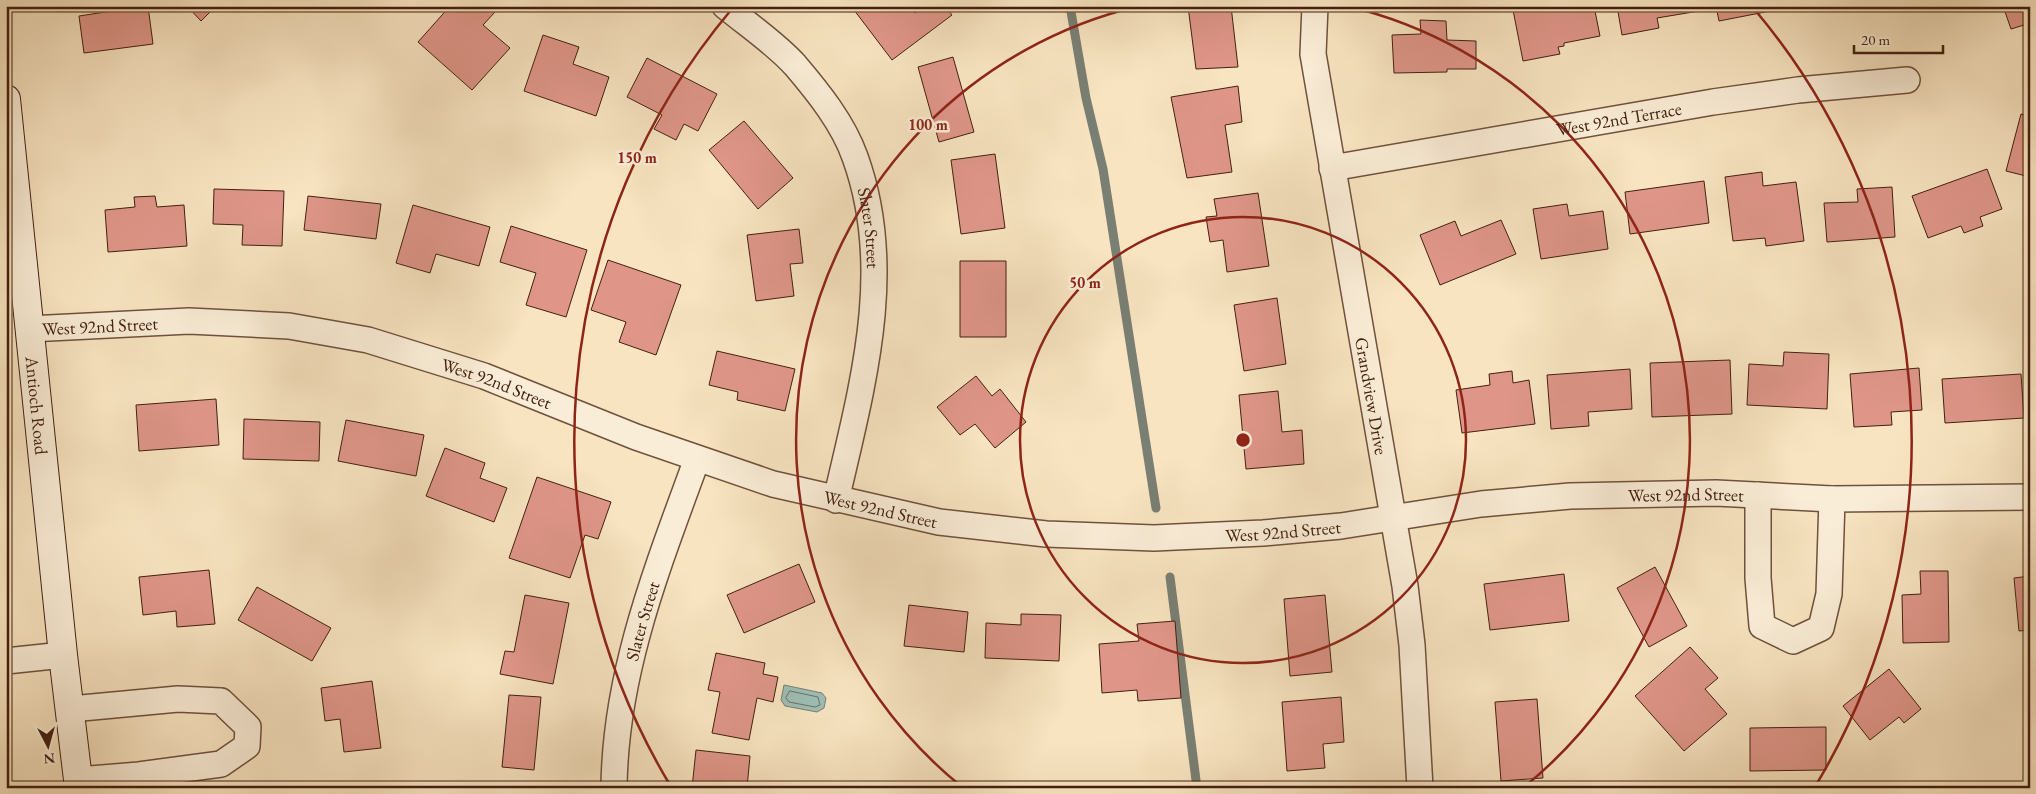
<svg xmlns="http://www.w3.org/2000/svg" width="2036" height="794" viewBox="0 0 2036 794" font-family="'EB Garamond',serif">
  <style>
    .water { fill: #9dbeb5; stroke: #797f73 }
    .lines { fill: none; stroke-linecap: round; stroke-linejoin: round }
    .shore { stroke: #706f62; stroke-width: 1 }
    .stream { stroke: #797f73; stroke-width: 9 }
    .building { fill: #df9689; stroke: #42200f }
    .minor-casing { stroke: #70513c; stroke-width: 28 }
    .secondary-casing { stroke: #42200f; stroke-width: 30 }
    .minor { stroke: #faedd7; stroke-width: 25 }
    .secondary { stroke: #faedd7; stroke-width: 28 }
    .ring { fill: none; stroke: #8f2418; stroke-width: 2.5 }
    .labels { text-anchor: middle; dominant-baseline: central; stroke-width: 5; stroke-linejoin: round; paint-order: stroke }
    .street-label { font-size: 18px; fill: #42200f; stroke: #faedd7 }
    .centre { fill: #8f2418; stroke: #faedd7; stroke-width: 2.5 }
    .ring-label { font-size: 15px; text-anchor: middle; font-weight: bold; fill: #8f2418; stroke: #faedd7; stroke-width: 5; stroke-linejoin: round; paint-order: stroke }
  </style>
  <rect width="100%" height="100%" fill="#f8e4c1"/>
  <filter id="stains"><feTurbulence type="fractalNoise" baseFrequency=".004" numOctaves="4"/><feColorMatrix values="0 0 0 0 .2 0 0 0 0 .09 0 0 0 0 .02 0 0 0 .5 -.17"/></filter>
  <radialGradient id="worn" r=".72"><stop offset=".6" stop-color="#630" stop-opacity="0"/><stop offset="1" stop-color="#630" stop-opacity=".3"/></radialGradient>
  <path class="water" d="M784,685L822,693L826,698L824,708L817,712L785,706L781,700Z"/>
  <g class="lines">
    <path class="shore" d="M790,691L818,697L820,705L815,707L789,702L786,698Z"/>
    <path class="stream" d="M1070,6L1086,98L1103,169L1156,508
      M1170,577L1197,788"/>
  </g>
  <path class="building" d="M111,6H148L153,44L84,53L79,16L112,11Z
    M187,6H216L201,21Z
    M450,6H488L495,12L483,25L510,48L472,90L418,42Z
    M851,6H911L915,13L924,6H945L952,15L892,60Z
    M1188,6H1231L1238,67L1196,69Z
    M1535,6H1594L1600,36L1564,43V46L1558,47L1560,54L1523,61L1513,10Z
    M1617,6H1698L1699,11L1657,18L1659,28L1622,35Z
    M1716,6H1796L1719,21Z
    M2003,6H2030V41L2024,25L2011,29Z
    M1420,20L1446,21L1447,40L1476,41V69H1447V72L1394,73L1392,35L1421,34Z
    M543,35L579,47L573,64L609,77L596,116L524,91Z
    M953,57L974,132L939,142L918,67Z
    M647,58L717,94L698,131L684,124L676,140L654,129L662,115L627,97Z
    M1238,86L1242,122L1225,125L1232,172L1187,178L1171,97Z
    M2021,114L2030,116V177L2006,171Z
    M744,121L793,178L758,209L709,150Z
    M995,154L1005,228L961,234L951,160Z
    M1987,169L2002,209L1980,217L1983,226L1964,233L1961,226L1928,238L1912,196Z
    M1762,172L1763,186L1796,182L1804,241L1766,246L1765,238L1733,241L1725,177Z
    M1704,181L1709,223L1630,234L1625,192Z
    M1892,187L1895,237L1827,242L1824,203L1858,202L1857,189Z
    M214,189L284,191L282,246L242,245L243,225L213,224Z
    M1258,193L1269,266L1227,272L1223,240L1210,242L1206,217L1217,216L1214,199Z
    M155,196L157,207L184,205L187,246L108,252L105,210L135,207L134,197Z
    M308,196L381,204L376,239L304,230Z
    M1567,204L1569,216L1603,211L1608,249L1541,259L1533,209Z
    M413,205L490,227L479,266L436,254L430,273L396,263Z
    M1501,220L1516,254L1440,285L1420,235L1455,221L1461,236Z
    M511,226L587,250L566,317L526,305L536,273L500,262Z
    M799,229L803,263L790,264L794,296L756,301L747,235Z
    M608,260L681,285L656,355L619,342L626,322L591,310Z
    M960,261H1006V337H960Z
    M1277,298L1286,364L1244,371L1234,305Z
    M717,351L795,369L785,411L737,400L738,392L709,385Z
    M1784,352L1829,354L1827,409L1747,405L1749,364L1783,366Z
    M1730,360L1732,414L1652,417L1650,363Z
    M1919,368L1922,410L1891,412L1892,425L1854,427L1850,374Z
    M1630,369L1632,409L1588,412L1589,426L1551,429L1547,375Z
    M1512,371L1513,383L1529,380L1535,424L1462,433L1456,390L1490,385L1489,374Z
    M2021,374L2024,418L1945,423L1942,379Z
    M976,376L992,396L1000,389L1026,422L995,448L975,424L960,435L937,407Z
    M1278,391L1282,432L1302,430L1304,464L1246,469L1239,395Z
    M216,399L219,445L139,451L136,405Z
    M244,419L320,422L319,461L243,459Z
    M346,420L424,435L416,476L338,461Z
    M445,448L485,463L480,478L507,488L494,522L426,496Z
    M537,477L611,502L598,539L585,535L570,578L509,558Z
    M799,564L815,602L744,633L727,595Z
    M1655,567L1687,626L1649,647L1617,588Z
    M209,570L215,624L177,627L176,611L143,615L139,577Z
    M1920,571H1948L1949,642L1903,643L1902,595L1921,594Z
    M1564,574L1569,621L1490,630L1484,584Z
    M2030,576V630L2019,631L2014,578Z
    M257,587L331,628L312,661L238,620Z
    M525,595L569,603L553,684L500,674L505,651L514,652Z
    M1325,595L1332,672L1290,676L1284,599Z
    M909,605L968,612L964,652L904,646Z
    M1021,614L1061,615L1059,661L985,658L986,623L1021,625Z
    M1175,621L1181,698L1138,701L1137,690L1102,693L1099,644L1139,641L1137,624Z
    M1690,647L1718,678L1705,689L1727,714L1684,751L1635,696Z
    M716,653L765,663L763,674L778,677L773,702L757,698L749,740L712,733L720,692L708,690Z
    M1889,669L1921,709L1904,723L1899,717L1870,740L1843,706Z
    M372,681L381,748L344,752L340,719L325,721L321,688Z
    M509,695L541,697L534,770L502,767Z
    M1341,697L1344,742L1323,744L1325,768L1287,771L1282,702Z
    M1537,699L1543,778L1501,781L1495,702Z
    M1826,727V770L1750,771V728Z
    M696,750L750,756L747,788H692Z"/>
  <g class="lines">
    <defs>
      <g id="minor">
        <path id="s1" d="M725,6C748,25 775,43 795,65C818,92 843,123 855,157C896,270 862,387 836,500"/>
        <path id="s2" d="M1315,6L1313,54L1405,586L1412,645L1420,788"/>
        <path id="s3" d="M1332,168L1713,102L1798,90L1907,80"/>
        <path id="s4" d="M29,329L189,321L289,326L368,340L484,376L636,437L773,484L939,522L1046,534L1154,538L1263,533L1341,526L1481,504L1570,496L1716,493L1832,499L2030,497"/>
        <path d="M1758,495V578L1762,626L1793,641L1821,628L1829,594L1832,499"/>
        <path d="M6,661L63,655"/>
        <path d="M71,709L178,699L221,701L248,727L247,746L221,764L139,775L78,780"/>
        <path id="s5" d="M614,788C615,672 658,566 697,459"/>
      </g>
      <g id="secondary">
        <path id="s6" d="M6,99L63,655L79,788"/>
      </g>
    </defs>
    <use href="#minor" class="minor-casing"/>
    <use href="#secondary" class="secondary-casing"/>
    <use href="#minor" class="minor"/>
    <use href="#secondary" class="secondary"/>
  </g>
  <g class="ring">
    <circle cx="1243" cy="440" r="223"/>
    <path d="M962 787A446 446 0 0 1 1139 6M1347 6A446 446 0 0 1 1524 787"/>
    <path d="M670 785A669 669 0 0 1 731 10M1755 10A669 669 0 0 1 1816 785"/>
  </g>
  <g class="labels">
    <g class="street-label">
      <text stroke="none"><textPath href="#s3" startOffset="291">West 92nd Terrace</textPath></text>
      <text stroke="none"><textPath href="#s1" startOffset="275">Slater Street</textPath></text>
      <text stroke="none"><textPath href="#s4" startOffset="71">West 92nd Street</textPath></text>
      <text stroke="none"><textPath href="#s4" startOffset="476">West 92nd Street</textPath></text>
      <text stroke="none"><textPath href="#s2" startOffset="395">Grandview Drive</textPath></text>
      <text stroke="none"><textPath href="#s6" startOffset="308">Antioch Road</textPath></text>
      <text stroke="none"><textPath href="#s4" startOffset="1691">West 92nd Street</textPath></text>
      <text stroke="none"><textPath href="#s4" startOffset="881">West 92nd Street</textPath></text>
      <text stroke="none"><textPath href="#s4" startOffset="1286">West 92nd Street</textPath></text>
      <text stroke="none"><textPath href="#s5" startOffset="170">Slater Street</textPath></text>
    </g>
  </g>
  <circle cx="1243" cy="440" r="8" class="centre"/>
  <g class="ring-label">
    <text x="928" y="130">100 m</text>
    <text x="637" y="163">150 m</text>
    <text x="1085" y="288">50 m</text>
  </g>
  <rect width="2036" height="794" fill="none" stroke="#f8e4c1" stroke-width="25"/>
  <rect x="8" y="8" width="2021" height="779" fill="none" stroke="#42200f" stroke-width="2.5"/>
  <rect x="12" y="12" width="2011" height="769" fill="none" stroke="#42200f"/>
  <g transform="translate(48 746) rotate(174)" stroke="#faedd7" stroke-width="4" paint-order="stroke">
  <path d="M0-4L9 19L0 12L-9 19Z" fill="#42200f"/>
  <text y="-8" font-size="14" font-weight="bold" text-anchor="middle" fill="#42200f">N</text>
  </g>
  <path d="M1854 45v8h89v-8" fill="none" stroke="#42200f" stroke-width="2.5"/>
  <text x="1861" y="45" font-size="15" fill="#42200f" stroke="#faedd7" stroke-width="4" paint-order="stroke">20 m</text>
  <rect width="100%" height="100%" filter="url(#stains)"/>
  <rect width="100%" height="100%" fill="url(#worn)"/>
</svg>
